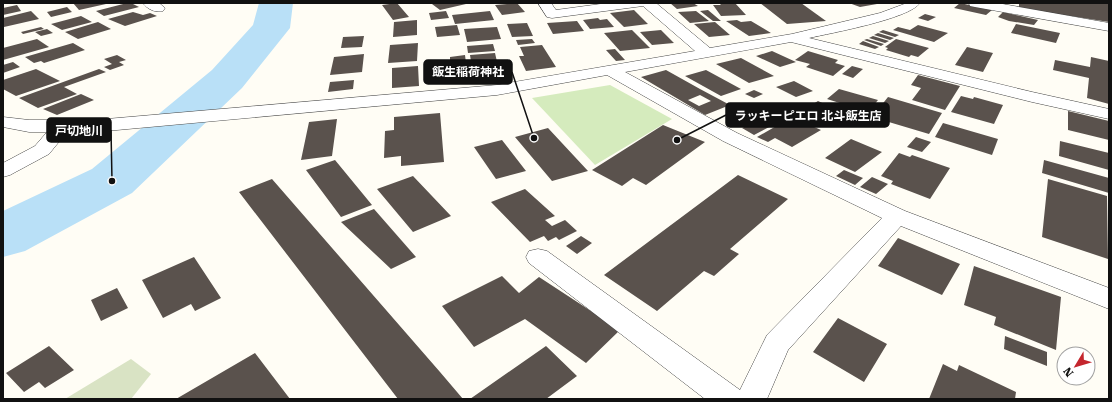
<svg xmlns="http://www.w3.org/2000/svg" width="1112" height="402" viewBox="0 0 1112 402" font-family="'Roboto Serif','Noto Sans JP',serif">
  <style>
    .green { fill: #d5ebbd }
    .cemetery { fill: #d9e3c4 }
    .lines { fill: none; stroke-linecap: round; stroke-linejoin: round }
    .river { fill: #b9e0f7; fill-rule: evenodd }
    .building { fill: #5a524d; fill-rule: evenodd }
    .minor-casing { stroke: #444; stroke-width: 1 }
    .minor { fill: #fff; fill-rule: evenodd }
    .leader { fill: none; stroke: #111; stroke-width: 1.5 }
    .callout-dot { fill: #111; stroke: #fff; stroke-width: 1.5 }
    .callout { fill: #111; stroke: #111; stroke-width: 1.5 }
    .callout-label { font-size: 12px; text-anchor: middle; font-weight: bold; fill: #fff }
  </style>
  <rect width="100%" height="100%" fill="#fffdf5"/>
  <path class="green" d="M610,85L672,119L595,165L532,98Z"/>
  <path class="cemetery" d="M131,359L151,374L131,399H65Z"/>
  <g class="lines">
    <path class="river" d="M259,3H293L290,28L242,88L132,193L25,251L3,257V211L92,169L212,70L253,25Z"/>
  </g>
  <path class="building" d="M73,3H106V4L79,10Z
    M127,3H131L139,7L104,16L96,11Z
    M397,3L409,17L393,20L382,5Z
    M439,3H466V4L440,10L432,4Z
    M517,3L525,12L502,15L495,5Z
    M670,3H693L698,6L677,9Z
    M719,3H735L746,15L721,16L713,5H721Z
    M760,3H801L826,21L787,24Z
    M849,3H877V4L860,7Z
    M960,3L992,10L986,15L954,8Z
    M1019,3L1109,4V22L1019,8Z
    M17,5L21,11L3,15V8Z
    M67,7L72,12L51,17L47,12Z
    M634,10L648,24L624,27L610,13Z
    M708,10L721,21H713L700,11Z
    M31,11L39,19L4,27L3,26V18Z
    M446,11L449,18L431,20L429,13Z
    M490,11L494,20L455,24L452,15Z
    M696,11L709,21L690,23L678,12Z
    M133,12L143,15L150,13L157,16L125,26L108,19Z
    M1003,12L1038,20L1034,25L1009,21L998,17Z
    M925,14L936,17L928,21L918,18Z
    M81,16L92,22L62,30L51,24Z
    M598,18L600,20L607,19L614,27L590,29L583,20Z
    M417,20V35L393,37L394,22Z
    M737,20L741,22L751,21L771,33L749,36L726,21Z
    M577,21L584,31L553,34L547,23Z
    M98,22L111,29L78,39L65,32Z
    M715,22L730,35L709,37L694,24Z
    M527,23L533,36L512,37L507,24Z
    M1016,24L1060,33L1056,43L1011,33Z
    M457,25L460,35L437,37L435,27Z
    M918,25L948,33L934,42L893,30L898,27L910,30Z
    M41,27L44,29L23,34L21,32Z
    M497,27L501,39L467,42L464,29Z
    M47,29L53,33L41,36L35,32Z
    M632,30L650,48L620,51L604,33Z
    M661,30L674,43L652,45L640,32Z
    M883,30L899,35L895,37L879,32Z
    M878,33L894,38L890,40L874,35Z
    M364,36L362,47L341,48L343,37Z
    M873,36L889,41L885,43L869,38Z
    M37,39L49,47L3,60V48Z
    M532,39L535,43L518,45L516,40Z
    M867,39L884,44L881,46L864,40Z
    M896,39L929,48L918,57L911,55L909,57L886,50L888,48L885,47Z
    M863,41L879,47L875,49L859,44Z
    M73,43L85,50L44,63L41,61L34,63L25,57Z
    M418,43L417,61L388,63L390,45Z
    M493,44L495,51L468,53L467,46Z
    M542,45L556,67L526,71L519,56H524L520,47Z
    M967,47L993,53L983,72L955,65Z
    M615,49L625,60L616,61L606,50Z
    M772,51L796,62L780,67L756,56Z
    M808,51L838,60L835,63L845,66L833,76L806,67L810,64L795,60Z
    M495,53L498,66L472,68L470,55Z
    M364,54L362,72L330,75L334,57Z
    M117,55L126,60L119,62L124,65L110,70L104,67L112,64L104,59Z
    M465,55L468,79L441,82L439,61L450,60V57Z
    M1091,57L1109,61V104L1087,98L1089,78L1053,70L1055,60L1090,67Z
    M741,58L774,76L749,83L716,64Z
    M13,62L20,67L3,73V65Z
    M418,66L419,86L392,88V68Z
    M852,66L863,69L853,78L842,74Z
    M36,69L60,81L16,96L3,89V80Z
    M99,69L106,72L64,87L77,94L38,108L19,98Z
    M666,70L700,89L730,105L705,115L641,77ZM700,95L711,101L699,106L688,100Z
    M706,70L741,89L721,96L685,76Z
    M918,75L960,86L945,110L912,100L921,88L911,85Z
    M354,80L353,89L328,92L330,82Z
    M794,81L813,91L796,97L776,87Z
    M839,89L878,100L868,112L827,99Z
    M754,90L763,94L754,98L745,94Z
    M81,94L94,100L57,115L43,109Z
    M961,96L973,99L974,97L1003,105L994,124L951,112Z
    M888,97L942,113L929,134L872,117Z
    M818,101L833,108L815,118L800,112Z
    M1068,111L1109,121V140L1068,130Z
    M440,113L444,162L401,166V156L384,158L385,131L394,130V117Z
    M792,117L821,130L792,147L775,138L768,142L757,137Z
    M337,119L332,156L301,160L309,122Z
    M761,120L773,125L754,135L742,128Z
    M943,123L998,139L992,155L935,137Z
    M663,125L705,142L646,185L633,178L622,186L592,170Z
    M548,128L588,171L552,181L515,137Z
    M916,137L931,142L922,152L907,147Z
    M851,139L882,152L855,172L825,158Z
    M502,140L526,171L496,179L474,147Z
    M1060,141L1109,153V170L1059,156Z
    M899,153L910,157L912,155L950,168L930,199L891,184L893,181L881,176Z
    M335,160L372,205L341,217L306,170Z
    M1044,160L1109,178V193L1042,173Z
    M844,170L863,178L855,185L836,176Z
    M738,175L788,199L730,249L739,254L714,276L704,271L657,311L604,275Z
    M413,176L451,216L413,232L377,189Z
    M872,177L888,184L876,194L860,187Z
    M272,179L440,372L463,399H398L239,192Z
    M1048,179L1107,196L1108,259L1042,237Z
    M525,189L555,216L545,220L552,226L565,220L577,231L559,240L556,237L548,241L544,236L530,242L491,202Z
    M374,209L416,257L391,269L341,222Z
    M581,236L592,243L577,254L566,246Z
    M898,238L960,264L942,295L878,266Z
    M194,257L221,298L195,311L191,304L163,318L142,280Z
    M974,266L1061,297L1056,350L994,325L996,317L964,305Z
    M502,276L519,293L539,277L620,330L586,363L525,319L474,347L442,306Z
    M117,288L128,308L101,321L91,300Z
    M838,318L887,344L864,382L813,352Z
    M1005,336L1047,352V366L1004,349Z
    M49,346L74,370L45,388L39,382L24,392L6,373Z
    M546,346L577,376L546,399H470Z
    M255,353L290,399H176Z
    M943,364L957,371L959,365L1016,392L1015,399H929Z"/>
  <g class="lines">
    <defs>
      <path id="minor" d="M143,3H159L165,8L163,11C155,13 147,9 143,3Z
        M538,3H551L556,10L608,3H656L710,48L792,34L880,13L907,3H920C909,19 831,33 809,38L1032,92L1109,109V119L1032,102L791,42L625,72L737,133L905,211L1109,288V309L901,226L788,350L767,399H705L529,263L526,257L529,251L538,249L547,251L740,390L767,335L882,218L723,141L607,75L497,95L95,132H67L49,154L10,175L3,177V163L35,146L47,132H29L3,127V117L29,120H95L497,85L695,51L643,6L552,18L547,17Z
        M969,3H997L1109,23V31L975,7L970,6Z"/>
    </defs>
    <use href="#minor" class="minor-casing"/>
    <use href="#minor" class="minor"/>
  </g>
  <path class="leader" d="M534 138L512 72M677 140L726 115M112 181L111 130"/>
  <g class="callout-dot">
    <circle cx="534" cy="138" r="4"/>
    <circle cx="677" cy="140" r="4"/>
    <circle cx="112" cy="181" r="4"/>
  </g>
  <g class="callout">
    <rect x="424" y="60" width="88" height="24" rx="4"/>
    <rect x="726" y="103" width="163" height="24" rx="4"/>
    <rect x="47" y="118" width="64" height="24" rx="4"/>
  </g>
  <g class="callout-label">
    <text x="468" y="76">飯生稲荷神社</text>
    <text x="808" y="120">ラッキーピエロ 北斗飯生店</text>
    <text x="79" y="135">戸切地川</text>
  </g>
  <rect width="1112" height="402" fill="none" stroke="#111111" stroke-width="8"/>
  <g transform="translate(1076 366) rotate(232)"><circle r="19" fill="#ffffff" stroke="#a0a0a0"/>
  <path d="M0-3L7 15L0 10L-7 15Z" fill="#c4262e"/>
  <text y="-6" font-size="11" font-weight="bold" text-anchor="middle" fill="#111111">N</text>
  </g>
</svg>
